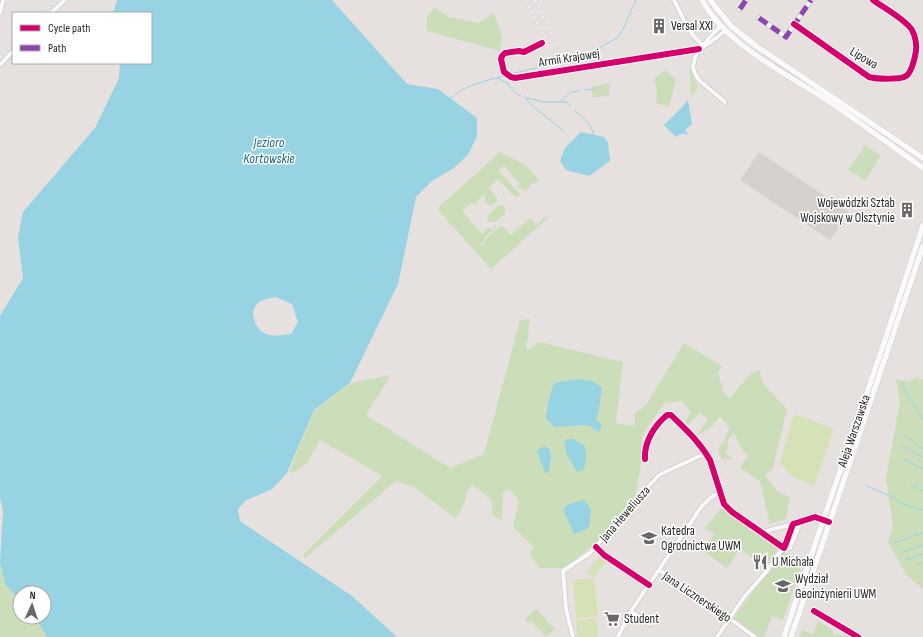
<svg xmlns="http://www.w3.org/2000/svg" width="923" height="637" viewBox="0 0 923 637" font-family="'Sofia Sans Condensed',sans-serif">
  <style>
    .green { fill: #cbdeb9; fill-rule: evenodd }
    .pitch { fill: #d5e2b7 }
    .plaza { fill: #d6d1cd }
    .water { fill: #97d3e2; fill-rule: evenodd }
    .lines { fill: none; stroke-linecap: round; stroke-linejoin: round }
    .stream { stroke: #97d3e2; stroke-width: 1 }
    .street-casing { stroke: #c0bebf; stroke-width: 5 }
    .secondary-casing { stroke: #c0bebf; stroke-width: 6 }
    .street { stroke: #fbfafa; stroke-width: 4 }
    .secondary { stroke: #fbfafa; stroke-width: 5.5 }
    .rail-casing { stroke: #dcdcdd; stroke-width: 2.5 }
    .rail { stroke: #fff; stroke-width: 1; stroke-dasharray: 3; stroke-linecap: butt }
    .quiet { stroke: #8e44ad; stroke-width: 5; stroke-dasharray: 10 5; stroke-linecap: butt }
    .cycleway-casing { stroke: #fff; stroke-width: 8 }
    .cycleway { stroke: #d6006c; stroke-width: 6 }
    .labels { text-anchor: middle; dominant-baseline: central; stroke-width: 3; stroke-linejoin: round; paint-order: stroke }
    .poi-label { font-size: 13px; fill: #272727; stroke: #fff; text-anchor: start }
    .street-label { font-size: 13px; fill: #272727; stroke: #fff }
    .water-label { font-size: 14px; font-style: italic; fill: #196b8a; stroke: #fff }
  </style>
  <rect width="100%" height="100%" fill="#e6e1de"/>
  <path class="green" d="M434,7L449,17L479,23L494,13L502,36L500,51L427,31V17Z
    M691,60L690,68L698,88L691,98L690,68Z
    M666,70L676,80L669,107L656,103L657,91L654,79Z
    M610,83L609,96L592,97V87Z
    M862,146H866L880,155V157L865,181L857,175L867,159L856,175L848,170L860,153L862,154L863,153L861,152L864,148Z
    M500,152C517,161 527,164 539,180L533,184L531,182L530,187L525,191L521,188L520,189L517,186L520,184L504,166L498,170L521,195L518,197H515L498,179L490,186L489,188L497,198V201L493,205H489L484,200L486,198L483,195L474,205L472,203L462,211L482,234L489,227L491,230L496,225L497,226L484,239L483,244L481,242L480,244L482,246L485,243V240L501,225L511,235L530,218L536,225L547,216L548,218L491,269L438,210L439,207Z
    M499,205H502L505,208V214L495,222H489L487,218L488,215Z
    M530,319L526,351L539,342L623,362L616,423L634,426L635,413L646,405L684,343L722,366L718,372L724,394L730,398L752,372L759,370L763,383L787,409L773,468L765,475L778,492L790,497L786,519L768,524L769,521L760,481L740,468L748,456L742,450L735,434L730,437L727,441L729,446L725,453L732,458V460L722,459L719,454L718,448L725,440V437L730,428L720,417L709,429L698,435L697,434L708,420L700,413L689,424H686V420L691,412L682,401L665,403L645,431L642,437L641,464L635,498L613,523L607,533L575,560L563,568H540L529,554L534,547L513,527L519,501L510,489L503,492L502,520L492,515V501L472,484L467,491L465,502L456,519L414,487L396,481L304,559V554L382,476L320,440L308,462L294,473L289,472L314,411L351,383L391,375L366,415L450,468L484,454L520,320ZM577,379L599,410L596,419L588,425L555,427L554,383Z
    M917,378L923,379V589L906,574L888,543L893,527L886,478L900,402L896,379L907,382Z
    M723,506L779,547L765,567L740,549L727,568L703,551L714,534L705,528Z
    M782,551L803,561L783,620L772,616L764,637H759L734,618Z
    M0,562L5,584L20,601V617H35L47,637H0Z
    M536,609L555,629L546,637L531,621L528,623L525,619Z
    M818,621L832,630L834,634L846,636L850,634L854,637H799L802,630L813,634Z"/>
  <path class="pitch" d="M794,414L834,429L814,486L791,476L780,462Z
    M599,556L607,561L594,577L587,572Z
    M594,578L598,616L576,618L573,580Z
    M597,619L598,637H577L576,620Z"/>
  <path class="plaza" d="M759,152L849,212L830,240L740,180Z"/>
  <path class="water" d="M117,0H332L407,84L438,89L477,118V136L468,155L454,168L432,181L416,197L398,284L350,383L314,410L287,473L272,489L245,501L238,509L240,521L352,596L397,637H47L35,617H44V593H20V601L5,584L0,562L3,511L0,497V316L23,278L18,237L23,212L95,128L119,78L120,63H151V13H113ZM276,297L292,304L298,322L291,334C283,335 274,337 266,334C255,330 248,311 258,303C263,299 270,298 276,297Z
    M688,100L692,124L685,130L688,134L687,135L683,133L676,137L664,125L683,106Z
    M581,132L604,137L608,142L610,161L589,176L566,170L560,161L565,148Z
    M577,379L592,381L602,387L599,410L596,419L602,426L599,432L588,425L555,427L546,419L548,403L554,383Z
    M567,439H573L585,446L586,459L584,469L577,472L567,454L564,442Z
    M544,446L549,449L551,456L549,471L545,473L537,451Z
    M584,500L591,509L589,528L574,534L563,509L569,504Z"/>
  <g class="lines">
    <path class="stream" d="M515,73L545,66L590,53L617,38L623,29L636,0
      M497,78L507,83L515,93L521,96
      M585,90L594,89
      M525,97C531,108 554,121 564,132
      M451,98C464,85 486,81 503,76
      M526,98L544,102H567L571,106
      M561,101L571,92L579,91
      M575,111L589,123L594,134
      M902,382L903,387L923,419
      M904,435L923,449
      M901,445L923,457
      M904,459L923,469
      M910,484L923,491
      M866,486L895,498L903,504L923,510
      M894,543L923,533
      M903,552L923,545
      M906,560L923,554
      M917,565L923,563"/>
    <defs>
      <path id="street" d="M674,0C683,17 688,34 704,46
        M740,9L746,0
        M0,13L3,0
        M51,13L65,0
        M759,18L786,37L811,0
        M794,24L869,77C876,79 900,80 906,76C912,73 917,51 916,45C916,40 914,34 912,30C905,19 884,8 873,0
        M542,43L524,52L519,51L505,53L502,56L501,59L504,72L511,77L515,78L699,49
        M704,45L708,39L721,26
        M0,65L13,51
        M725,102L700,81L695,74L693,67L695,58L699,49L711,42L726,30
        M645,459C644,442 654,426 667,415H671C685,429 700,442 710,460L724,504L732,512L781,546L784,548L785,546L793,524L815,517L829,522
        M762,532L793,524
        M596,547L604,555L649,585
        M659,570L726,616L755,637
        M631,611L649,624
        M814,611L858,637
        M573,637L566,609L563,571L590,553L636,500L659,475L706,453
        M618,637L631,611L702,506L714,495L720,494
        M717,637L744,597L767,571L782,549L784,548H790L801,521"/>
      <path id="secondary" d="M702,0C727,47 791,75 834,105C864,125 893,147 923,168
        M710,0L731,26L756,46L923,158
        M784,637C829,499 879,363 923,225
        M791,637L923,246"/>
    </defs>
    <use href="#street" class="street-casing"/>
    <use href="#secondary" class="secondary-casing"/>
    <use href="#street" class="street"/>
    <use href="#secondary" class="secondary"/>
    <defs>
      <path id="rail" d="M526,0L543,34
        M535,0L559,48
        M43,13L56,0
        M0,58L13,44"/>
    </defs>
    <use href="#rail" class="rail-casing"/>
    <use href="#rail" class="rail"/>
    <path class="quiet" d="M740,9L746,0
      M759,18L786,37L811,0"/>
    <defs>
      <path id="cycleway" d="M794,24L869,77C876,79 900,80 906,76C912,73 917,51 916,45C916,40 914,34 912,30C905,19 884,8 873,0
        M542,43L524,52L519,51L505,53L502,56L501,59L504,72L511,77L515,78L699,49
        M645,459C644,442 654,426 667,415H671C685,429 700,442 710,460L724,504L732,512L781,546L784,548L785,546L793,524L815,517L829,522
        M596,547L604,555L649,585
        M814,611L858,637"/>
    </defs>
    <use href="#cycleway" class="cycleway-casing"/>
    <use href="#cycleway" class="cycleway"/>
  </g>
  <defs>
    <symbol id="building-bare" viewBox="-9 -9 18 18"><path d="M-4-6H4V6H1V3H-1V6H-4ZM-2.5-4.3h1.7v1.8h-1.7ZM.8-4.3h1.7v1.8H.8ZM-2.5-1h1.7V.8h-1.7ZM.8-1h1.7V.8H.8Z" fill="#6a6867" stroke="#fff" stroke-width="2.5" paint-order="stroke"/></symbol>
    <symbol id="university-bare" viewBox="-9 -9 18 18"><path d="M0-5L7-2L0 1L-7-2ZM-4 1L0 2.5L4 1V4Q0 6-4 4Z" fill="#6a6867" stroke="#fff" stroke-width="2.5" paint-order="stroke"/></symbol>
    <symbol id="restaurant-bare" viewBox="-9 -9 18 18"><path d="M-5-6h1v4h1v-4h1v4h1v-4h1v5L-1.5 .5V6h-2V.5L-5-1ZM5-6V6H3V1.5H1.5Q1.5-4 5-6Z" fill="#6a6867" stroke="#fff" stroke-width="2.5" paint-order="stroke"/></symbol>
    <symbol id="supermarket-bare" viewBox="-9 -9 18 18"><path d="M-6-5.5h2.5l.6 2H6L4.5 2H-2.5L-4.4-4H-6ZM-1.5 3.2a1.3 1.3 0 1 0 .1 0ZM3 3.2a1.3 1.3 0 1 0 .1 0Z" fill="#6a6867" stroke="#fff" stroke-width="2.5" paint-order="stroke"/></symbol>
  </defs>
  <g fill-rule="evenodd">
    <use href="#building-bare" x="648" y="15" width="22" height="22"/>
    <use href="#building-bare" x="896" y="199" width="22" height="22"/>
    <use href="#university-bare" x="638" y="527" width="22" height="22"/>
    <use href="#restaurant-bare" x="749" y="551" width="22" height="22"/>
    <use href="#university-bare" x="772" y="575" width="22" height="22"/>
    <use href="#supermarket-bare" x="601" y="608" width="22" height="22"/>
  </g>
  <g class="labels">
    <g class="poi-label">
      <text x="671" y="26">Versal XXI</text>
      <text x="895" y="203" text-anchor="end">Wojewódzki Sztab<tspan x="895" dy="15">Wojskowy w Olsztynie</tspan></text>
      <text x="661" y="531">Katedra<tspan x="661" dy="15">Ogrodnictwa UWM</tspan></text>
      <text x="772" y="562">U Michała</text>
      <text x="795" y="579">Wydział<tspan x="795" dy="15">Geoinżynierii UWM</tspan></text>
      <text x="624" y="619">Student</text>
    </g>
    <g class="street-label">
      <text transform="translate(569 58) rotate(-9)">Armii Krajowej</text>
      <text transform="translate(864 58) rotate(31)">Lipowa</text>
      <text transform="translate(854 431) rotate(-71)">Aleja Warszawska</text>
      <text transform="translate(625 514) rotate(-49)">Jana Heweliusza</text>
      <text transform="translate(697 597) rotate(34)">Jana Licznerskiego</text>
    </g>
    <g class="water-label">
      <text x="269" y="142">Jezioro<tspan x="269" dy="16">Kortowskie</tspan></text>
    </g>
  </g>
  <rect x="12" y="12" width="140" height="52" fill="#ffffff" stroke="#a9a9a9"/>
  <rect x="20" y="25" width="20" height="6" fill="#d6006c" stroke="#a9a9a9"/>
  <text x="48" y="32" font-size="12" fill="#272727">Cycle path</text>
  <rect x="20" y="45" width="20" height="6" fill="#8e44ad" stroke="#a9a9a9"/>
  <text x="48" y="52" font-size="12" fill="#272727">Path</text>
  <g transform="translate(32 605) rotate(3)"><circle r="19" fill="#ffffff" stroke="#a9a9a9"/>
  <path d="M0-3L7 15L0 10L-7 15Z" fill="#6a6867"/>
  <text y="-6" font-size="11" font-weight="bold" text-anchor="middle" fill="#272727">N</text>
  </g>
</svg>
